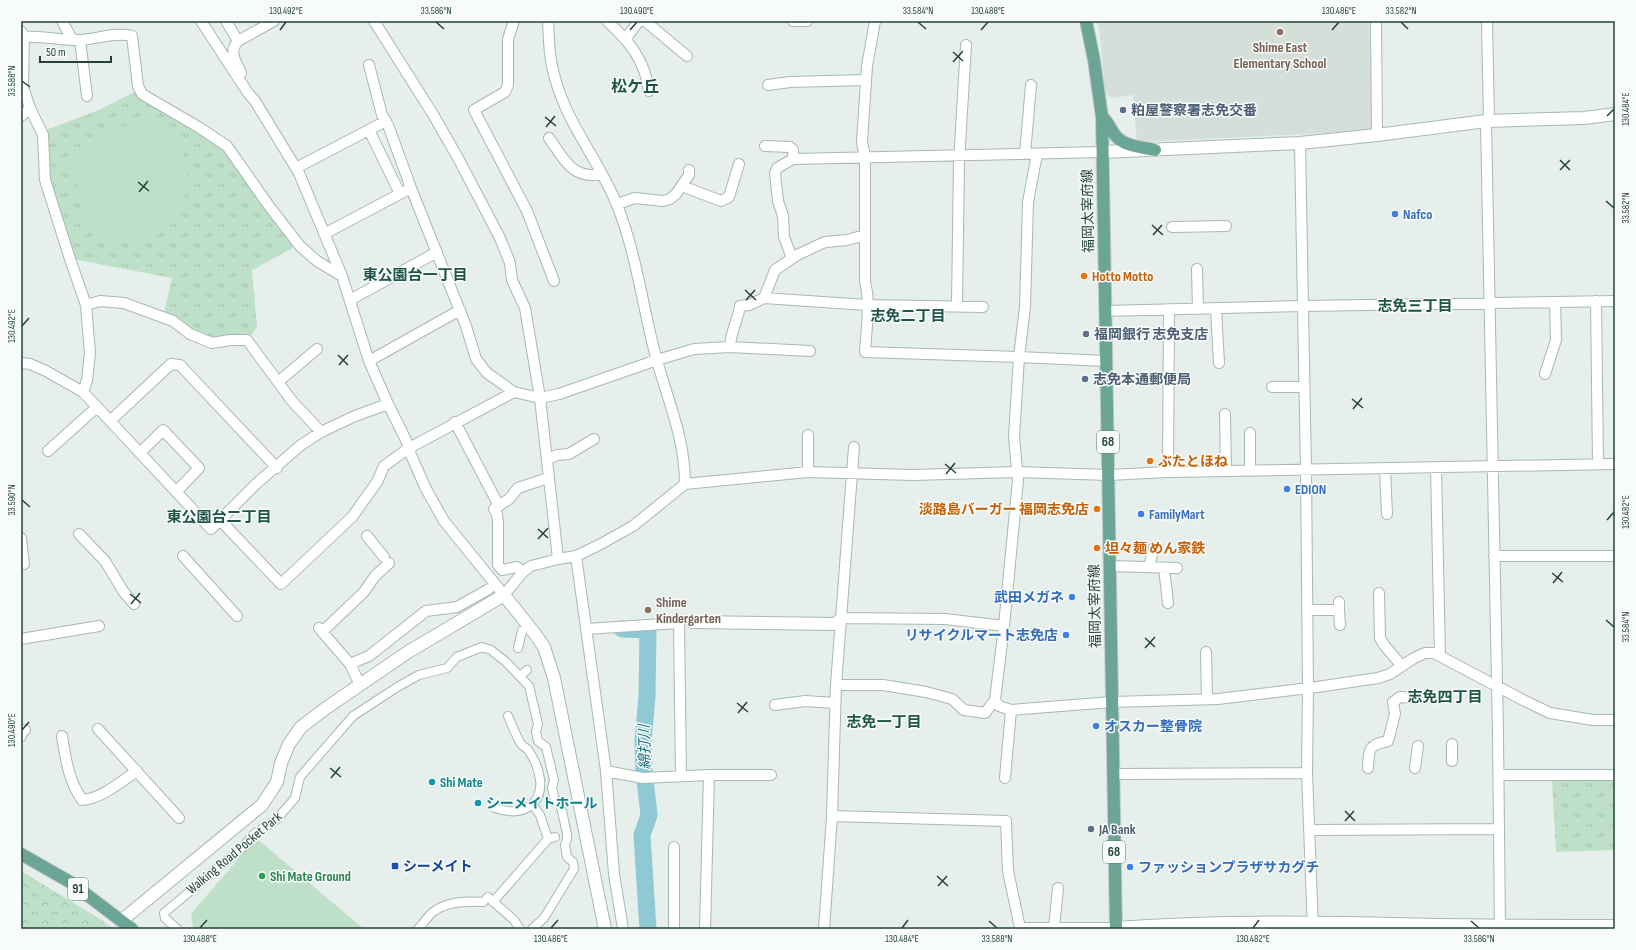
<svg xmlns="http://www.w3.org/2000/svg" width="1636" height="950" viewBox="0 0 1636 950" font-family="'Sofia Sans Condensed','Noto Sans JP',sans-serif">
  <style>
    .built { fill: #d4dfda }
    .grass { fill: url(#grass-tufts) }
    .forest { fill: url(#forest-crowns) }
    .pitch { fill: #bfe0c8 }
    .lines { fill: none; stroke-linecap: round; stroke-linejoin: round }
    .river { stroke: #8ec9d4; stroke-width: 17 }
    .pedestrian-casing { stroke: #a8b8b2; stroke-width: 10 }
    .minor-casing { stroke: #a8b8b2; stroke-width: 12 }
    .tertiary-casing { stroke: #a8b8b2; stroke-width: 14 }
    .primary-casing { stroke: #c2cac8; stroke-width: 14 }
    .pedestrian { stroke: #fff; stroke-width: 8 }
    .minor { stroke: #fff; stroke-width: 10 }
    .tertiary { stroke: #fff; stroke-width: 12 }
    .primary { stroke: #6aa596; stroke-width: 12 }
    .ticks { fill: none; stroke: #24423a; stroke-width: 1.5 }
    .education-dot { fill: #8d6e63; stroke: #f7fbf9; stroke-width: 1.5 }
    .service-dot { fill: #5c6f8a; stroke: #f7fbf9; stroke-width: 1.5 }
    .shop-dot { fill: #3f7fe0; stroke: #f7fbf9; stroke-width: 1.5 }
    .food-dot { fill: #e8710a; stroke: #f7fbf9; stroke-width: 1.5 }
    .culture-dot { fill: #0f9aa8; stroke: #f7fbf9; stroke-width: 1.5 }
    .transit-dot { fill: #1a4fb4; stroke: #f7fbf9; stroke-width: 1.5 }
    .leisure-dot { fill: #2e9e5b; stroke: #f7fbf9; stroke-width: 1.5 }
    .labels { text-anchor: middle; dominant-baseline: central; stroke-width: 3; stroke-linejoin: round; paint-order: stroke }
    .shield { fill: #f7fbf9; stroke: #637a73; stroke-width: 1 }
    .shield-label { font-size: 13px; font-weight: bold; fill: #24423a }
    .education-label { font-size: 14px; font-weight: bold; fill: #785e54; stroke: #f7fbf9 }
    .service-label { font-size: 14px; font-weight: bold; fill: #4e5e75; stroke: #f7fbf9; text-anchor: start }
    .street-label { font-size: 14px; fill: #24423a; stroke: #f7fbf9 }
    .shop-label { font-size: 14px; font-weight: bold; fill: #366cbe; stroke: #f7fbf9; text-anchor: start }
    .food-label { font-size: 14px; font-weight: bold; fill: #c56008; stroke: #f7fbf9; text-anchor: start }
    .culture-label { font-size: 14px; font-weight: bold; fill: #0d838f; stroke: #f7fbf9; text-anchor: start }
    .transit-label { font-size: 14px; font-weight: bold; fill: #164399; stroke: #f7fbf9; text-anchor: start }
    .leisure-label { font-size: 14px; font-weight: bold; fill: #27864d; stroke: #f7fbf9; text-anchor: start }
    .neighbourhood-label { font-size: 15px; font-weight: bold; fill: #1f5548; stroke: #f7fbf9 }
    .water-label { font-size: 15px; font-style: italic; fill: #1c6f80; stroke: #f7fbf9 }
    .quarter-label { font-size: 16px; font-weight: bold; fill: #1f5548; stroke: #f7fbf9 }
    .neatline { fill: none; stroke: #24423a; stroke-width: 1.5 }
    .ticks-label { font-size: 10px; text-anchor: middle; fill: #24423a }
  </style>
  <defs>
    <pattern id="grass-tufts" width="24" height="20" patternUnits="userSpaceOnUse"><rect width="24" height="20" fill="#bfe0c8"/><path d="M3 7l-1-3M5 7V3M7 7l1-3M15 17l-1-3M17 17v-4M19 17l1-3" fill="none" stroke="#a4c1ad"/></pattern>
    <pattern id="forest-crowns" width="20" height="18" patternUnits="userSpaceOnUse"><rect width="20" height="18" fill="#bfe0c8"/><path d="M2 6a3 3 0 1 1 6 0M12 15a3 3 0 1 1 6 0" fill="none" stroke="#a4c1ad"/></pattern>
  </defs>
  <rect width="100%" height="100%" fill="#e6efeb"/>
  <path class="built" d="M1097,21H1369L1373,131L1137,142L1133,95L1112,98L1105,93L1100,35Z"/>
  <path class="grass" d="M135,92L150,103L211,139L233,159L293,248L252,270L257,327L250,336C240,337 221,341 212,340C200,338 177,318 164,312L172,278L73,259L54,197L47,166L46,130L99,110Z
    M1615,778V850L1556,852L1552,779Z"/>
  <path class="forest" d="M21,871L100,919L114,929H21Z"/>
  <path class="pitch" d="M139,120C143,120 147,119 151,120C159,121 172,135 176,141C215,201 146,272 87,231L71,154Z
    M256,838L364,929H195L193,927L191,914Z"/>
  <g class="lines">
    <path class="river" d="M622,629L648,630L647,697L643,741L644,771L649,815L642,835L648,929"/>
    <defs>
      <path id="pedestrian" d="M518,648L522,631
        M520,676L527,670
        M532,804L540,815L548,839
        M495,808C507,812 520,814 530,806C548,793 539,765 528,750C526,748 523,746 521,744C516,736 512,725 508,716
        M493,902L548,839L555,837
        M177,929L165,918L164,913L243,847L254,834L276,820L295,798L300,777L353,716L399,686L419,675L447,668L457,657L482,647L491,650L506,662L529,686L538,724L536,731L538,741L546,747L554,780L552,788L555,800L560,802L567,834V839L565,845L567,857L573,862L574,869L544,918L532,929
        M418,929C423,924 428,916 433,912C447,901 467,901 483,902L488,897L514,920L520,929"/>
      <path id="minor" d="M62,21L72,39
        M201,21L248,93L255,101L299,173L342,276L369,361L388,404L406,440L411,455L426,489L444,521L504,595L523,572L531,566L558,559L576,556L599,545L633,526L685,484L808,472L913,475L1017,472L1109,475L1168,472L1615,464
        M226,21L238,41
        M374,21L434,116L458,158L500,238L510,263L512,280L525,308L540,398L558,559
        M514,21L508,39V85L505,92L474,110L527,211L554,281
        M548,21C549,40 549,59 555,78C567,124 600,162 617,205C637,255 643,310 657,361C669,403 685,440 685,484
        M607,21C629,41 645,60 649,91
        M645,21L687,56
        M793,21H807
        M875,21L867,66L862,142L865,157V282C871,304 866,330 865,352L1019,357L1106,361
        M1376,21L1377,135
        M1487,21L1489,121
        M21,31L24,37L23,87L30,108L43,135L45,180L70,259L86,305L90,353L87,380L83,392
        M24,37C43,35 61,41 80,40C98,39 114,32 132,36L138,86L142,94L200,128L227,146L269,206L300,246L317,261L342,276
        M626,38L639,21
        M80,40L87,96
        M369,65L382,115L388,125L411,188
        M241,73C236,61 228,52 238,41L274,21
        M768,85L790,82L866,80
        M21,116L30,108
        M1486,121L1498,734L1500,929
        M369,130L400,194
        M549,138C564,159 572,180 602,174
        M1300,143L1306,471L1308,688L1307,773L1313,929
        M765,146L790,147L793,150V159
        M1025,154L1031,85
        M296,168L386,121
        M682,186L721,201L729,197L739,164
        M617,204L635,198L663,201L670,199L676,194L689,175V170
        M1172,227L1226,226
        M324,234L411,188L466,326L476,359L487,373L514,392L540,398L559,394L657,360L694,349L730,347L810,351
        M792,258L784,237L783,216L778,201L775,173L777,168L793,159L1102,152
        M1197,269L1198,309
        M764,298L867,305L983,307
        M350,300L437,252
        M1596,301L1598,464
        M86,305L100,301L124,303L173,321L190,334L212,343L230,340H247L292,401L321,432
        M957,306L959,162L966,45
        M1216,308L1219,363
        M1105,311L1302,306L1615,301
        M730,347C730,333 738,320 740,306L749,305L764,298L775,270L797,255L825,242L847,240L865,235
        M369,361L460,310
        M21,363L30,364L46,371L83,392L211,529L256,484L301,445L321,432L355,416L388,404
        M1545,374L1556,340L1555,302
        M278,382L317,349
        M1272,387H1304
        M1225,414L1226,471
        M110,421L171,364L180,365L277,468
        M455,422L499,506
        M1250,433V471
        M48,451L97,407
        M140,453L163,430L199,468L176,492
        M547,459L557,455L569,454L594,439
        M1436,468L1440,656
        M1385,469L1387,514
        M808,472V435
        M1168,472L1169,309
        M220,520L281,584L352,517L377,482L384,466L409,448L514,392
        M79,534L105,561L123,591L134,604
        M367,536L384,557
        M21,538L24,564
        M183,556L237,616
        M576,556L606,771L614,874L623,929
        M1494,556H1615
        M1110,566L1177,568
        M1149,567L1154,548
        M1164,568L1168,603
        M523,572L517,567L502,570L498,565V522L497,514L494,509L509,499L518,488L548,478
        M1379,593L1380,638L1384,645L1402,666
        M1307,610H1339V602
        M1339,610L1340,625
        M842,618L945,619L1004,626
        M319,628L350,664L360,685
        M586,629L679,623L681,776
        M322,632L364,592L375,576L389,563
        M21,639L99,626
        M1206,652L1207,699
        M350,664L369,656L426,611L457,607L489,589
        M836,685H883L926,692L952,699L964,710L985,713L995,700L1004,626L1018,480L1014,437L1019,357L1025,307L1028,202L1037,154
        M995,700L999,706L1011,710L1112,702L1218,699L1317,687L1378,678L1390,674L1414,658L1425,653H1434L1523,700L1550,713L1593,720H1615
        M775,705L805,701L835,703
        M98,729L179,818
        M21,736L22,731L25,730
        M62,736C66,760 68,779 82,800C103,798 120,782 137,771
        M1452,761V744
        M1368,768C1369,749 1368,745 1388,741L1395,714L1393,702L1400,697L1421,698
        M1415,768L1418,746
        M606,771L643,778L709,775H771
        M1113,774L1307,773
        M1499,775H1615
        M1005,778L1011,710
        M832,816L1006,821L1008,871L1020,928H1116
        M1309,830L1498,829
        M674,847V929
        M1054,928L1058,888
        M705,929L709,775
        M824,929L832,816L836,685L854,447"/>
      <path id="tertiary" d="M1102,152L1300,143L1377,135L1486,121L1584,118L1615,114
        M693,622L835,624L842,618
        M121,921L262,805L277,782L281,763L289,744L301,727L326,708L408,652L504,595L535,634L544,647L554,678L605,929
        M1116,928C1207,921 1299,922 1391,924C1466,926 1540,926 1615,926"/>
      <path id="primary" d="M1086,21L1094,60L1102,117L1116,929
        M1102,117C1108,121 1110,129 1115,135C1124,147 1142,147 1155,150
        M21,854L70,882L132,929"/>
    </defs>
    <use href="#pedestrian" class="pedestrian-casing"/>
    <use href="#minor" class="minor-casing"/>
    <use href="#tertiary" class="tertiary-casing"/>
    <use href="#primary" class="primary-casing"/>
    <use href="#pedestrian" class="pedestrian"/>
    <use href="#minor" class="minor"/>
    <use href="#tertiary" class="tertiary"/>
    <use href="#primary" class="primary"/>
  </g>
  <path class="ticks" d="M436,22L444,29M918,22L926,29M1401,22L1408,29M280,30L286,22M630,30L637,22M981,30L988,22M1332,30L1339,22M953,52L963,61M953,62L963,51M22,81L30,87M1607,116L1614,109M545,117L556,126M546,127L555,116M1560,160L1570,170M1560,170L1570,160M138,182L149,191M139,192L148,181M1606,201L1614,208M1152,225L1163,235M1153,235L1162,225M745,290L756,300M746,300L755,290M22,326L29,318M338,355L348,365M339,365L348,355M1352,399L1363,408M1353,409L1362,398M945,464L956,473M946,474L955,463M22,500L30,507M1607,520L1614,512M538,529L548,538M538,539L548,528M1552,573L1563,582M1553,583L1562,572M130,594L141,603M131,604L140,593M1606,620L1614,627M1145,638L1155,647M1145,648L1155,637M737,703L748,712M738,713L747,702M22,730L29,722M330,768L341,777M331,778L340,767M1345,811L1355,821M1345,821L1354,811M937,876L948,886M938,886L947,876M989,921L997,928M1471,921L1479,928M200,928L207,920M551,928L558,920M902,928L908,920M1253,928L1259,920"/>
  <g class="education-dot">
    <circle cx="1280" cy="32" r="4"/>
    <circle cx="648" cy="610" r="4"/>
  </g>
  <g class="service-dot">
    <circle cx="1123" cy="110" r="4"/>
    <circle cx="1086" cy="334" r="4"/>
    <circle cx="1085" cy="379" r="4"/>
    <circle cx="1091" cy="829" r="4"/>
  </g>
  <g class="shop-dot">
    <circle cx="1395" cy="214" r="4"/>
    <circle cx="1287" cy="489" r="4"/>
    <circle cx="1141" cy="514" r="4"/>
    <circle cx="1072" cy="597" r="4"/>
    <circle cx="1066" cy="635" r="4"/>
    <circle cx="1096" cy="726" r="4"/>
    <circle cx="1130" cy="867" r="4"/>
  </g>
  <g class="food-dot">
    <circle cx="1084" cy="276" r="4"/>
    <circle cx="1150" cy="461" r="4"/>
    <circle cx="1097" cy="509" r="4"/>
    <circle cx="1097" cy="548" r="4"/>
  </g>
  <g class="culture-dot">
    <circle cx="432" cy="782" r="4"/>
    <circle cx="478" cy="803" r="4"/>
  </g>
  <rect class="transit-dot" x="391" y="862" width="8" height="8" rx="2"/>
  <circle class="leisure-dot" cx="262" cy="876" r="4"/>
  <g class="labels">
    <g class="shield">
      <rect x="1097" y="431" width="22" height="22" rx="3"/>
      <rect x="1103" y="841" width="22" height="22" rx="3"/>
      <rect x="68" y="878" width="20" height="22" rx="3"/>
    </g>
    <g class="shield-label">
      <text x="1108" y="442">68</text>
      <text x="1114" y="852">68</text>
      <text x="78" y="889">91</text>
    </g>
    <g class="education-label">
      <text x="1280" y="47">Shime East<tspan x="1280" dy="16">Elementary School</tspan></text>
      <text x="656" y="602" text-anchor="start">Shime<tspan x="656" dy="16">Kindergarten</tspan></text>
    </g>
    <g class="service-label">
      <text x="1131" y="110">粕屋警察署志免交番</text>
      <text x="1094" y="334">福岡銀行 志免支店</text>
      <text x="1093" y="379">志免本通郵便局</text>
      <text x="1099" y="829">JA Bank</text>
    </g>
    <g class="street-label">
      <text transform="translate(1088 211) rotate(-91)">福岡太宰府線</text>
      <text transform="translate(1095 606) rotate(-91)">福岡太宰府線</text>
      <text transform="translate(234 853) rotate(-40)">Walking Road Pocket Park</text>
    </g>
    <g class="shop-label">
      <text x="1403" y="214">Nafco</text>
      <text x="1295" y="489">EDION</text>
      <text x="1149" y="514">FamilyMart</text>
      <text x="1064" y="597" text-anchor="end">武田メガネ</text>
      <text x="1058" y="635" text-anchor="end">リサイクルマート志免店</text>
      <text x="1104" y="726">オスカー整骨院</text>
      <text x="1138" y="867">ファッションプラザサカグチ</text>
    </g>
    <g class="food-label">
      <text x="1092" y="276">Hotto Motto</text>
      <text x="1158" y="461">ぶたとほね</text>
      <text x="1089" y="509" text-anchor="end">淡路島バーガー 福岡志免店</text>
      <text x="1105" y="548">坦々麺 めん家鉄</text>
    </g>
    <g class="culture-label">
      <text x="440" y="782">Shi Mate</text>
      <text x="486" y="803">シーメイトホール</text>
    </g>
    <g class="transit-label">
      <text x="403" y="866">シーメイト</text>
    </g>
    <g class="leisure-label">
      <text x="270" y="876">Shi Mate Ground</text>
    </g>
    <g class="neighbourhood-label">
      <text x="415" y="275">東公園台一丁目</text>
      <text x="1415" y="306">志免三丁目</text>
      <text x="908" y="316">志免二丁目</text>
      <text x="219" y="517">東公園台二丁目</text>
      <text x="1445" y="697">志免四丁目</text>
      <text x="884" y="722">志免一丁目</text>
    </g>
    <g class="water-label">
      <text transform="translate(645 747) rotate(-91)">綿打川</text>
    </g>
    <g class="quarter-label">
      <text x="635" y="87">松ケ丘</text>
    </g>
  </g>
  <rect width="1636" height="950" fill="none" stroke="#f7fbf9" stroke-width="44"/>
  <path d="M40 56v6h71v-6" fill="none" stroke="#24423a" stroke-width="2"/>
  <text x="46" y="56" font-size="12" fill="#24423a" stroke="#f7fbf9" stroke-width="3" paint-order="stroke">50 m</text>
  <rect x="22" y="22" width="1592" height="906" class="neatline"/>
  <g class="ticks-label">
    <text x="286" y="14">130.492°E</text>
    <text x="436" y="14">33.586°N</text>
    <text x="637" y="14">130.490°E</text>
    <text x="918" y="14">33.584°N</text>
    <text x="988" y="14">130.488°E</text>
    <text x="1339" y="14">130.486°E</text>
    <text x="1401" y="14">33.582°N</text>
    <text transform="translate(11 81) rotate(-90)" y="4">33.588°N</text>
    <text transform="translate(1625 109) rotate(-90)" y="4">130.484°E</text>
    <text transform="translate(1625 208) rotate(-90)" y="4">33.582°N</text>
    <text transform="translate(11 326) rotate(-90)" y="4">130.492°E</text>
    <text transform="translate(11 500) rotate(-90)" y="4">33.590°N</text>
    <text transform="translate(1625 512) rotate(-90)" y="4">130.482°E</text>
    <text transform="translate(1625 627) rotate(-90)" y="4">33.584°N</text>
    <text transform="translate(11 730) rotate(-90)" y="4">130.490°E</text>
    <text x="200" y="942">130.488°E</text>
    <text x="551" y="942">130.486°E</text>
    <text x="902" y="942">130.484°E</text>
    <text x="997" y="942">33.588°N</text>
    <text x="1253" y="942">130.482°E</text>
    <text x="1479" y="942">33.586°N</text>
  </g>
</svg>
